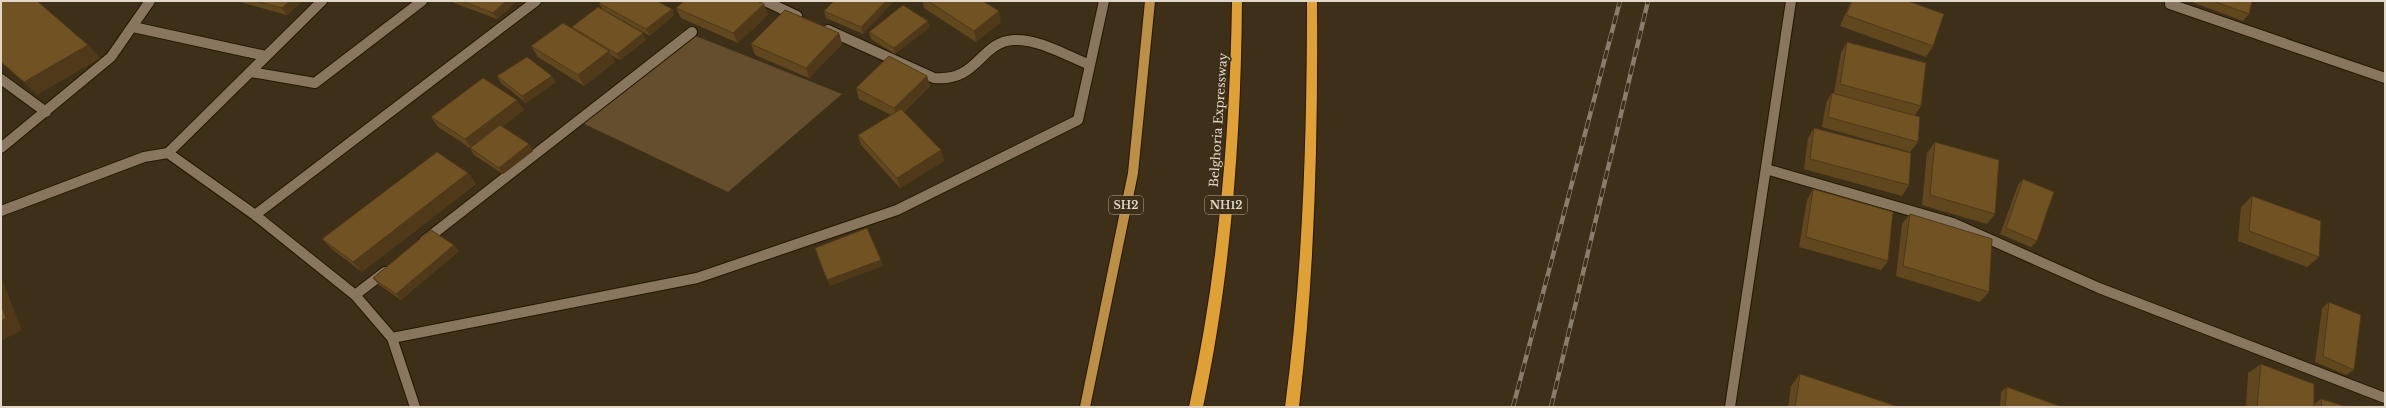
<svg xmlns="http://www.w3.org/2000/svg" width="2386" height="408" viewBox="0 0 2386 408" font-family="'Libre Baskerville',serif">
  <style>
    .green { fill: #654e2d }
    .lines { fill: none; stroke-linecap: round; stroke-linejoin: round }
    .minor-casing { stroke: #251702; stroke-width: 12 }
    .primary-casing { stroke: #251702; stroke-width: 12 }
    .motorway-casing { stroke: #251702; stroke-width: 2 }
    .minor { stroke: #88765e; stroke-width: 10 }
    .primary { stroke: #bc8f46; stroke-width: 10 }
    .motorway { fill: #dfa036; fill-rule: evenodd }
    .rail-casing { stroke: #897d6b; stroke-width: 4.5 }
    .rail { stroke: #3e2f19; stroke-width: 3; stroke-dasharray: 9; stroke-linecap: butt }
    .wall { fill: #61471e }
    .shaded-wall { fill: #4f3918 }
    .building { fill: #715223; stroke: #4f3918 }
    .labels { text-anchor: middle; dominant-baseline: central; stroke-width: 3.5; stroke-linejoin: round; paint-order: stroke }
    .shield { fill: #3e2f19; stroke: #b0a595; stroke-width: 1 }
    .shield-label { font-size: 11px; font-weight: bold; fill: #e1d8ca }
    .street-label { font-size: 12px; fill: #e1d8ca; stroke: #3e2f19 }
  </style>
  <rect width="100%" height="100%" fill="#3e2f19"/>
  <path class="green" d="M683,31L842,94L728,192L576,120Z"/>
  <g class="lines">
    <defs>
      <path id="minor" d="M765,1L797,16
        M2170,1V4L2385,78
        M133,27L266,56
        M828,30L934,78C979,82 979,42 1014,40C1040,39 1067,56 1090,65
        M251,72L315,83L422,1
        M1,79L46,112
        M1,148L111,57L150,1
        M168,153L255,215L355,295L392,338L415,407
        M1766,169L1953,223L2099,288L2385,398
        M1,211L144,157L168,153L322,1
        M255,215L536,1
        M424,241L692,32
        M355,295L385,272
        M392,338L697,278L897,210L1078,120L1104,1
        M1730,407L1791,1"/>
      <path id="primary" d="M1085,407L1133,173L1150,1"/>
      <path id="motorway" d="M1232,1H1242C1241,137 1231,274 1203,407H1189C1218,274 1230,137 1232,1Z
        M1307,1H1317C1318,137 1315,272 1299,407H1285C1303,272 1307,137 1307,1Z"/>
    </defs>
    <use href="#minor" class="minor-casing"/>
    <use href="#primary" class="primary-casing"/>
    <use href="#motorway" class="motorway-casing"/>
    <use href="#minor" class="minor"/>
    <use href="#primary" class="primary"/>
    <use href="#motorway" class="motorway"/>
    <defs>
      <path id="rail" d="M1513,407L1620,1
        M1551,407L1648,1"/>
    </defs>
    <use href="#rail" class="rail-casing"/>
    <use href="#rail" class="rail"/>
  </g>
  <path class="wall" d="M236,1H302L287,15Z
    M453,1H517L497,19L454,3Z
    M834,1H892V3L863,34L826,18L824,11Z
    M923,1H983L1001,22L976,42L924,8Z
    M1851,1H1908L1933,46L1926,57L1840,26Z
    M2189,1H2252L2249,14L2243,21Z
    M599,3L672,9L674,15L650,36L608,12L646,40L620,60L611,55L615,62L584,86L538,57L531,46L573,29L572,27L602,9Z
    M764,4L768,15L738,43L681,18L676,8Z
    M930,27L895,54L871,39L869,32Z
    M839,33L842,44L809,78L755,55L751,44Z
    M1847,42L1921,106L1915,115L1918,142L1910,152L1822,127L1826,103L1832,93H1834L1841,53Z
    M497,76L556,82L526,103L501,83Z
    M927,76L930,86L904,112L941,150L944,161L900,188L861,145L858,135L891,115L859,99L856,88Z
    M517,100L524,110L502,127L533,151L503,174L474,155L470,148L438,127L431,117Z
    M1814,128L1909,185L1902,196L1804,169L1808,138Z
    M1935,142L1995,214L1987,224L1922,205L1927,153Z
    M468,173L476,184L362,272L332,249L322,239Z
    M2023,179L2037,241L2031,247L2000,234L2018,185Z
    M1813,189L1888,261L1881,270L1799,247L1807,200Z
    M2252,196L2319,257L2307,267L2238,241L2241,207Z
    M1910,214L1989,292L1980,302L1896,276L1902,224Z
    M459,251L401,300L378,284L373,278Z
    M2329,302L2354,370L2346,375L2315,362L2322,308Z
    M2261,364L2314,404L2321,399L2348,407H2246L2248,373Z
    M1800,374L1899,407H1788L1791,386Z
    M2007,387L2062,407H2000L2001,392Z"/>
  <path class="shaded-wall" d="M290,1H302L287,15L282,8Z
    M506,1H517L497,19L493,13Z
    M886,1H892V3L863,34L861,27Z
    M764,4L768,15L738,43L733,33Z
    M672,9L674,15L650,36L646,29Z
    M999,11L1001,22L976,42L974,31Z
    M928,21L930,27L895,54L894,48Z
    M643,33L646,40L620,60L617,54Z
    M839,33L842,44L809,78L806,68Z
    M88,45L101,58L37,95L24,82Z
    M609,51L615,62L584,86L578,75Z
    M552,76L556,82L526,103L522,96Z
    M927,76L930,86L897,119L894,108Z
    M517,100L524,110L473,150L465,139Z
    M529,144L533,151L503,174L499,168Z
    M941,150L944,161L900,188L897,178Z
    M468,173L476,184L362,272L353,262Z
    M454,245L459,251L401,300L396,294Z
    M881,260L883,266L830,286L827,280Z
    M1,277L22,330L1,341Z"/>
  <path class="building" d="M1,1H37L88,45L24,82L1,62Z
    M255,1H290L282,8Z
    M462,1H506L493,13Z
    M601,1H657L672,9L646,29L599,3Z
    M684,1H757L764,4L733,33L676,8Z
    M834,1H886L861,27L824,11Z
    M928,1H983L999,11L974,31Z
    M1852,1H1908L1944,14L1933,46L1846,15Z
    M2213,1H2252L2249,14Z
    M903,5L928,21L894,48L869,32Z
    M598,7L643,33L617,54L572,27Z
    M785,10L839,33L806,68L751,44Z
    M563,23L609,51L578,75L531,46Z
    M1847,42L1926,63L1921,106L1840,84Z
    M889,56L927,76L894,108L856,88Z
    M527,57L552,76L522,96L497,76Z
    M483,78L517,100L465,139L431,117Z
    M1832,93L1920,117L1918,142L1828,117Z
    M901,109L941,150L897,178L858,135Z
    M500,125L529,144L499,168L470,148Z
    M1814,128L1911,153L1909,185L1810,159Z
    M1935,142L1999,160L1995,214L1930,195Z
    M437,152L468,173L353,262L322,239Z
    M2023,179L2054,192L2037,241L2006,228Z
    M1813,189L1893,212L1888,261L1806,237Z
    M2252,196L2321,221L2319,257L2249,231Z
    M1910,214L1992,239L1989,292L1903,266Z
    M867,228L881,260L827,280L815,248Z
    M431,230L454,245L396,294L373,278Z
    M2329,302L2361,315L2354,370L2323,356Z
    M1,305L6,318L1,321Z
    M2261,364L2314,384V407H2257Z
    M1800,374L1899,407H1795Z
    M2007,387L2062,407H2005Z
    M2321,399L2348,407H2322Z"/>
  <g class="labels">
    <g class="shield">
      <rect x="1109" y="196" width="34" height="18" rx="3"/>
      <rect x="1205" y="196" width="42" height="18" rx="3"/>
    </g>
    <g class="shield-label">
      <text x="1126" y="205">SH2</text>
      <text x="1226" y="205">NH12</text>
    </g>
    <g class="street-label">
      <text transform="translate(1218 120) rotate(-86)">Belghoria Expressway</text>
    </g>
  </g>
  <rect width="2386" height="408" fill="none" stroke="#e1d8ca" stroke-width="4"/>
</svg>
